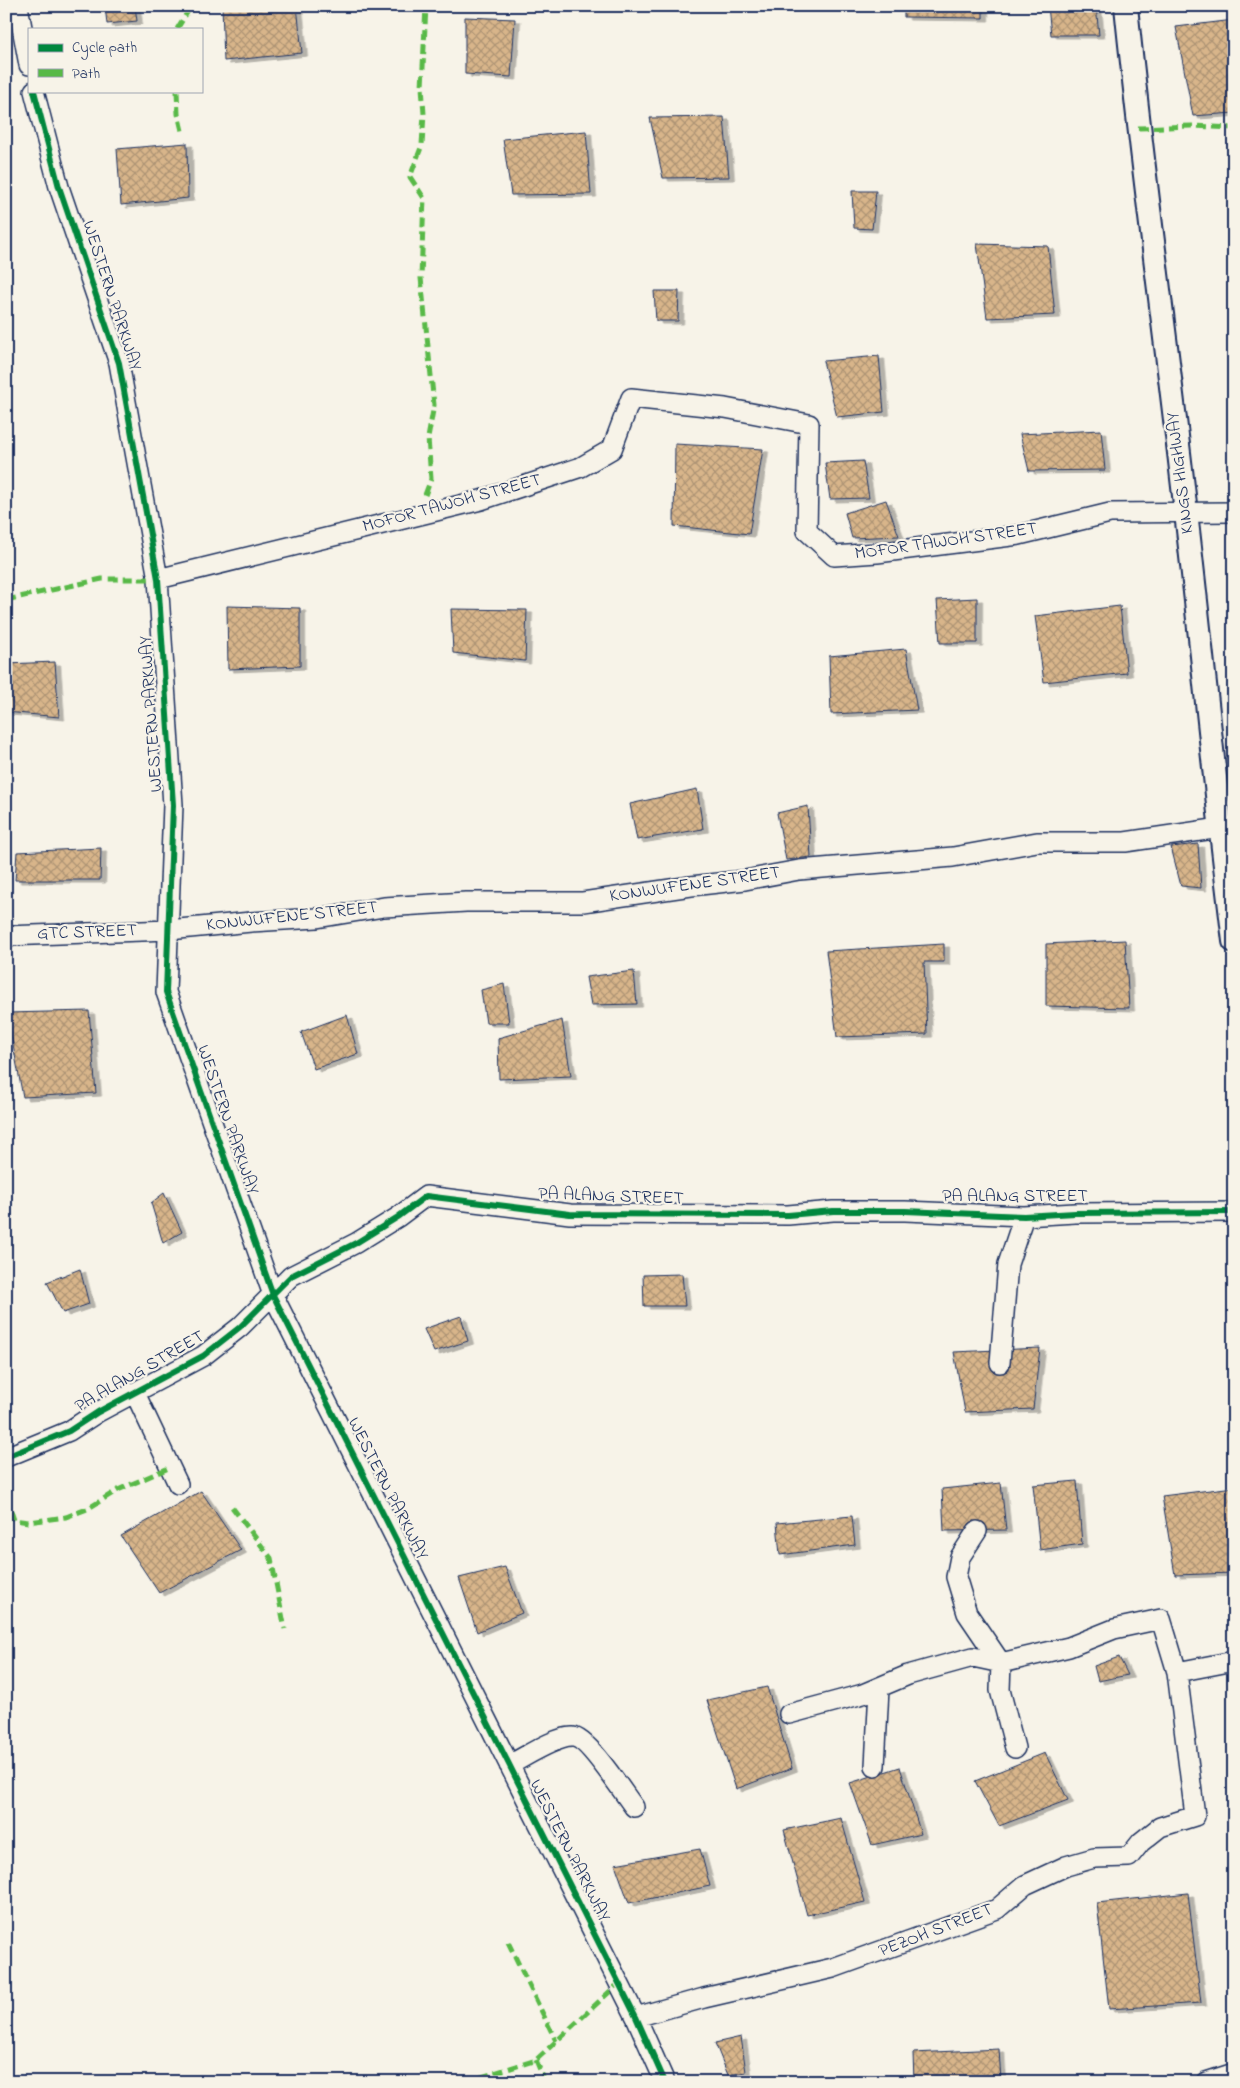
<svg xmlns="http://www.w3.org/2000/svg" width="1240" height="2088" viewBox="0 0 1240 2088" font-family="'Indie Flower',sans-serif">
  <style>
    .building { fill: url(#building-cross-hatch); stroke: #1b2f5e; filter: url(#shadow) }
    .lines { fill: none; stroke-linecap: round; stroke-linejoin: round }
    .minor-casing { stroke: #1b2f5e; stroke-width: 22 }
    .tertiary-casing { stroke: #1b2f5e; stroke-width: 26 }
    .minor { stroke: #f7f3e8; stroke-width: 19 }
    .tertiary { stroke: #f7f3e8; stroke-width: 22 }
    .quiet { stroke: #58b947; stroke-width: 5; stroke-dasharray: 10 5; stroke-linecap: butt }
    .cycleway-casing { stroke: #f7f3e8; stroke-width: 9 }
    .cycleway { stroke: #00873e; stroke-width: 6 }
    .labels { text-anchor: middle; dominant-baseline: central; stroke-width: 4.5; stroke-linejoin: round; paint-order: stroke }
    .street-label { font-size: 18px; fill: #1b2f5e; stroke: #f7f3e8 }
  </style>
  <defs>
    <pattern id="building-cross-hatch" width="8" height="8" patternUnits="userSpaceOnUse" patternTransform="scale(1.25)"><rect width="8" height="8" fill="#d8b58a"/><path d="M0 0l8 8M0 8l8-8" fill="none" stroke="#ae9474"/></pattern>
    <filter id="shadow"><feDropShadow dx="5.5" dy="3" stdDeviation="0" flood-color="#0004"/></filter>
  </defs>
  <rect width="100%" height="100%" fill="#f7f3e8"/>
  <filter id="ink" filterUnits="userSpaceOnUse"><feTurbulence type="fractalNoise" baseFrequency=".02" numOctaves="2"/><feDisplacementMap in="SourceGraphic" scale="10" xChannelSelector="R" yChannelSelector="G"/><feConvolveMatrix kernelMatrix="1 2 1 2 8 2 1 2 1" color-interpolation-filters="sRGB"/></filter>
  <g filter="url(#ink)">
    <path class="building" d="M105,6H135L137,21L107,24Z
      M222,6H297L302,53L224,61Z
      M904,6H983V18L904,17Z
      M1048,6H1096L1099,35H1051Z
      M465,17L515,19L511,77L465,74Z
      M1234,20V113L1193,116L1176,27Z
      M724,117L729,177L663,178L650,118Z
      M586,131L591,194L511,195L503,139Z
      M187,143L188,198L121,205L117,149Z
      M852,191H876L872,229L854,228Z
      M977,244L1048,246L1055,315L987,318Z
      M654,291H679L678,321H656Z
      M879,356L884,412L837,417L823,361Z
      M1101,430L1105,470L1029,471L1020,434Z
      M675,444L763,449L749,534L674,526Z
      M863,461L869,498L830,499L825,463Z
      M886,500L899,536L852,538L845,513Z
      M977,598V643H940L937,600Z
      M227,606L300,608V666L228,669Z
      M1120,606L1127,673L1044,682L1035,616Z
      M451,609L527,610L525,661L453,653Z
      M906,649L917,710L831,714L829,656Z
      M55,662L59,717L6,712V664Z
      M697,789L703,829L637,840L630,804Z
      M808,806L811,857L786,860L777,813Z
      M1198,844L1201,888L1181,886L1171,847Z
      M101,848L100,880H15L17,852Z
      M1125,940L1129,1008L1046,1006V944Z
      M944,944V962H924L927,1034L837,1037L826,951Z
      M634,971L637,1004L591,1005L586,977Z
      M504,984L509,1023H486L481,990Z
      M89,1011L96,1093L23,1097L7,1013Z
      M347,1015L358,1054L314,1069L301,1032Z
      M562,1020L571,1076L499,1079L498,1038Z
      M164,1193L182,1232L163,1243L151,1203Z
      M80,1269L89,1304L63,1313L47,1282Z
      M682,1274L685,1306H644L643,1275Z
      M461,1316L468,1341L434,1352L424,1329Z
      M1040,1348L1033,1409L965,1412L954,1352Z
      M1077,1481L1082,1544L1040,1550L1033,1485Z
      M1001,1483L1006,1530L944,1531L942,1489Z
      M1234,1487V1573L1175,1575L1162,1496Z
      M201,1491L241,1550L159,1593L121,1536Z
      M852,1516L855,1545L780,1555L777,1523Z
      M505,1567L522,1613L477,1632L459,1578Z
      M1119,1657L1128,1675L1098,1681L1094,1666Z
      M767,1687L792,1768L736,1789L707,1700Z
      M1045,1753L1068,1800L999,1826L975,1781Z
      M900,1767L921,1834L872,1845L850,1783Z
      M841,1818L865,1902L807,1915L784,1830Z
      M700,1849L710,1886L629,1903L615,1864Z
      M1188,1893L1201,2003L1109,2009L1097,1903Z
      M741,2037L746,2072L728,2075L715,2043Z
      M999,2049L1001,2082H914L913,2053Z"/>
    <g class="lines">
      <defs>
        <path id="minor" d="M18,6L29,65
          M34,91L59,187L119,363L158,579L173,805L166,992L273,1295L636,2017L665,2082
          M158,579L481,500L581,467L612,449L631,398L725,408L809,424L807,531L834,556L877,553L1019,535L1110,513L1234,512
          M6,936L169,930L251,922L317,918L384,907L466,902H583L691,886L745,880L799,870L953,857L1037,842H1125L1234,826
          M1000,1363L1008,1264L1024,1216
          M135,1393L178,1484
          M6,1457L69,1431L98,1412L203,1356L240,1327L291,1276L356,1243L398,1217L426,1196L570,1214L788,1215L833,1211H905L1024,1216L1075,1213L1234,1212
          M977,1531L960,1557L956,1577L967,1613L1001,1663L1000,1690L1015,1748
          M789,1714L863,1694L908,1675L973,1657L1001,1663L1069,1647L1114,1629L1161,1619L1177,1672
          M509,1765C525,1757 556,1736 573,1737C588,1738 624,1794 634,1807
          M875,1766L879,1689
          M636,2017L704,1998L833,1968L997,1909L1025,1885L1066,1866L1094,1858L1129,1857L1141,1842L1160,1827L1195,1816L1177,1672L1234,1661
          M1206,2082L1234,2073"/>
        <path id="tertiary" d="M1126,6C1143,176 1167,344 1186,513C1203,656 1216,799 1234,941"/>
      </defs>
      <use href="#minor" class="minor-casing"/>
      <use href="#tertiary" class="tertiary-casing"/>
      <use href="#minor" class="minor"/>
      <use href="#tertiary" class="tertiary"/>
      <path class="quiet" d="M177,29L191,6
        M177,91L178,114L183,135
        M1138,128L1192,126L1234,128
        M425,495L431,479L428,438L434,405L421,278L424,198L410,177L422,145L424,114L422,87L426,6
        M6,600L102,579H158
        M6,1496L14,1520L29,1522L66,1517L87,1509L118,1490L171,1467
        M232,1507L271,1558L285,1629
        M508,1942L556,2041
        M536,2060L545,2082
        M466,2082L536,2060L619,1983"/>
      <defs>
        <path id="cycleway" d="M34,91L59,187L119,363L158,579L173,805L166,992L273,1295L636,2017L665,2082
          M6,1457L69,1431L98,1412L203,1356L240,1327L291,1276L356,1243L398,1217L426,1196L570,1214L788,1215L833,1211H905L1024,1216L1075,1213L1234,1212"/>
      </defs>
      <use href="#cycleway" class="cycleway-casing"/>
      <use href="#cycleway" class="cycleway"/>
    </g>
  </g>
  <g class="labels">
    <g class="street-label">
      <text transform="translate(111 296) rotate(72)">WESTERN PARKWAY</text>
      <text transform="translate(1181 473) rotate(-97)">KINGS HIGHWAY</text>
      <text transform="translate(452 504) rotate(-15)">MOFOR TAWOH STREET</text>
      <text transform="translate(946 542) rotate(-8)">MOFOR TAWOH STREET</text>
      <text transform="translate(152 714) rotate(-94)">WESTERN PARKWAY</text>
      <text transform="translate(695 885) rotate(-8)">KONWUFENE STREET</text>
      <text transform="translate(292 917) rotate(-6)">KONWUFENE STREET</text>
      <text transform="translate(87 933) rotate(-2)">GTC STREET</text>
      <text transform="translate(227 1120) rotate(71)">WESTERN PARKWAY</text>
      <text transform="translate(611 1197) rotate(2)">PA ALANG STREET</text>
      <text x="1015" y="1197">PA ALANG STREET</text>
      <text transform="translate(140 1372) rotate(-30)">PA ALANG STREET</text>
      <text transform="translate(387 1489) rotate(63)">WESTERN PARKWAY</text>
      <text transform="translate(569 1851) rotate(63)">WESTERN PARKWAY</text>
      <text transform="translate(936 1931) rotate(-21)">PEZOH STREET</text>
    </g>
  </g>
  <rect width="1240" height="2088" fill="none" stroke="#f7f3e8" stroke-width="25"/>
  <rect x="12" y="12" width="1215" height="2063" fill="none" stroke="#1b2f5e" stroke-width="2" filter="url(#ink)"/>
  <rect x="28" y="28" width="175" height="65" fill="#f7f3e8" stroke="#9fa5b1"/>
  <rect x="38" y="44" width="25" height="8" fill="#00873e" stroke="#9fa5b1"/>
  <text x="72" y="52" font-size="15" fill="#1b2f5e">Cycle path</text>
  <rect x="38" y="69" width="25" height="8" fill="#58b947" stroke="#9fa5b1"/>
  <text x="72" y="78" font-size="15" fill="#1b2f5e">Path</text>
</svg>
